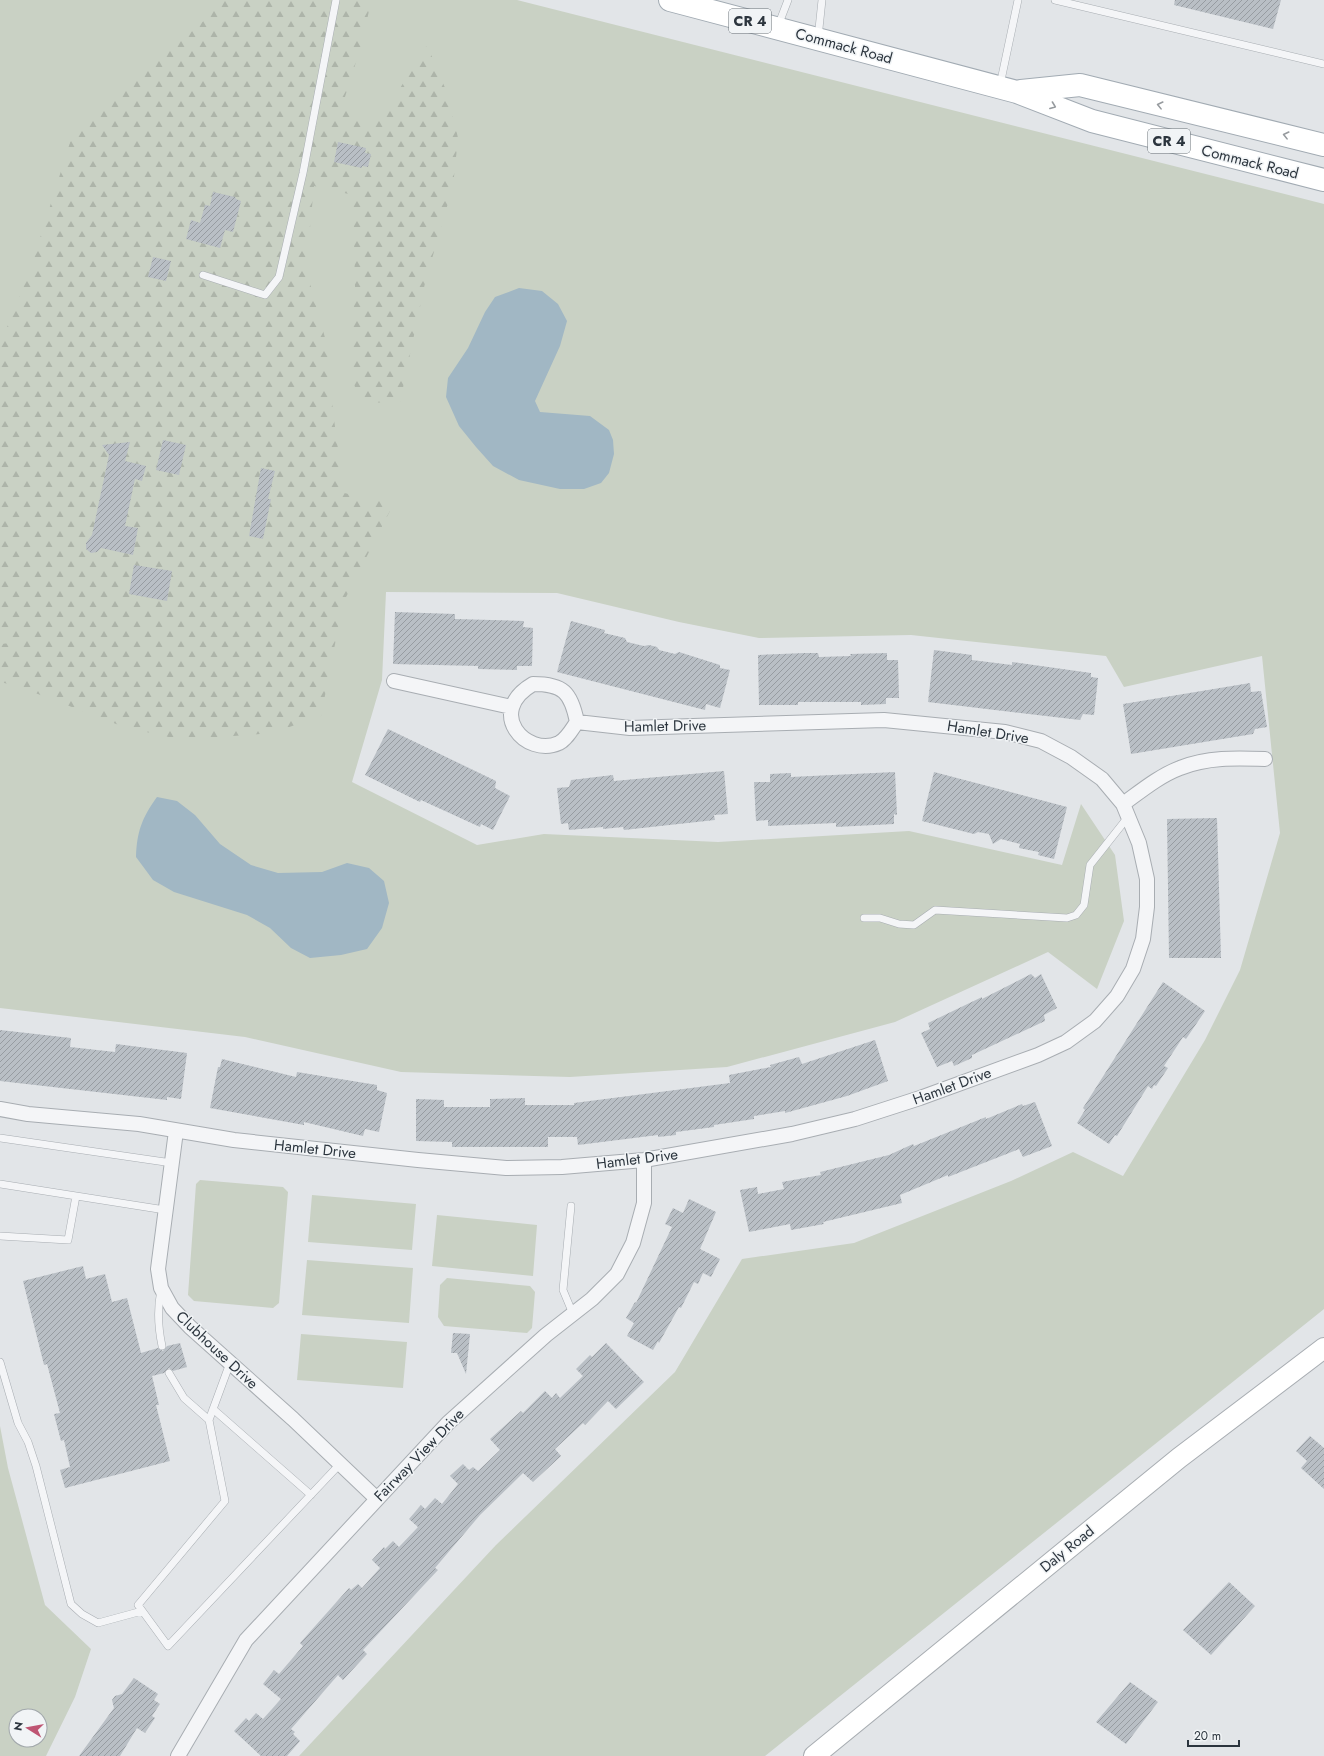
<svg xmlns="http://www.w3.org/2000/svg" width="1324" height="1756" viewBox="0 0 1324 1756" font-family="Jost,sans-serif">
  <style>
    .green { fill: #c9d1c4; fill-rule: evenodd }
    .forest { fill: url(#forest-firs) }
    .water { fill: #a1b7c4 }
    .building { fill: url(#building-hatch) }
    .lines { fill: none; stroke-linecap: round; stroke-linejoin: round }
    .lane-casing { stroke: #a8adb2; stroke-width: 8 }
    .street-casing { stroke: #a8adb2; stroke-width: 16 }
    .secondary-casing { stroke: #a8adb2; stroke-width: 22 }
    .primary-casing { stroke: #a2abb3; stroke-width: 24 }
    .lane { stroke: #f4f5f7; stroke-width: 7 }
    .street { stroke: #f4f5f7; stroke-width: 14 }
    .secondary { stroke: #fff; stroke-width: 20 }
    .primary { stroke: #fff; stroke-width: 22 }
    .oneway { stroke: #969a9e }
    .labels { text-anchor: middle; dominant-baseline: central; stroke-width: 3; stroke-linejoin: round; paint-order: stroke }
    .shield { fill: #f1f4f6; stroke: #676e75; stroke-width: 1 }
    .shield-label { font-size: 14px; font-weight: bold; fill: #2c353e }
    .street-label { font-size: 15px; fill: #2c353e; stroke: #f1f4f6 }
  </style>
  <defs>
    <pattern id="forest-firs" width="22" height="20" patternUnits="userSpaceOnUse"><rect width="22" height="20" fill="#c9d1c4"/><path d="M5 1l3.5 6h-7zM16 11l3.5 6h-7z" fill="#adb4a9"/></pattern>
    <pattern id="building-hatch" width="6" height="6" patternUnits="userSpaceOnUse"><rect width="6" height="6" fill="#b9bfc5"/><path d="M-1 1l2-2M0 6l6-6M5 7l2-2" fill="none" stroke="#979ca1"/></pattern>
  </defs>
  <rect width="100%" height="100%" fill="#e2e5e8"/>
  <path class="green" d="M0,0H517L1324,204V1309L765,1756H299L496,1545L675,1372L742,1259L854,1243L1011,1181L1073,1152L1123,1176L1205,1040L1240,970L1280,833L1262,656L1124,687L1106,656L911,635L759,638L679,622L557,593L386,592L382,680L352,782L477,845L544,834L718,842L909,831L1062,865L1081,804L1115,855L1124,921L1097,989L1048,952L895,1022L727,1067L570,1077L401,1072L245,1037L0,1008Z
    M200,1180L283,1187L288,1192L279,1303L273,1308L194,1301L188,1295L196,1184Z
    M312,1195L416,1204L412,1250L308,1242Z
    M437,1215L537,1225L533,1276L432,1266Z
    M307,1260L413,1268L409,1323L302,1315Z
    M447,1278L530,1286L535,1292L532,1328L527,1333L444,1326L438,1317L440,1285Z
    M301,1334L407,1342L403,1388L297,1380Z
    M0,1426L8,1468L45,1605L91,1649L75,1697L46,1756H0ZM16,1716H40V1740H16Z"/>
  <path class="forest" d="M207,0H363L370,6L362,43L344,100L366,121L387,109L427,45L448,95L458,138L453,186L425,283L400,402L361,403L349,371L355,287L353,195L314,186L306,269L327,345L333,412L344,493L394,503L343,603L321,716L272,733L182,740L124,727L17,686L0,682V644L11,643L0,632V345L31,267L72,136L209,16Z"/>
  <path class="water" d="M519,288L542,291L558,304L567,321L560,346L535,401L540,412L590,416L609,430L613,440L614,454L609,473L601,483L584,489H560L519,480L493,466L476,447L459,426L446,397L448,378L468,348L485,312L495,297Z
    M157,797L177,801L195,815L220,844L251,865L278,873L322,872L347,863L369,868L384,881L389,903L382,928L367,949L341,955L310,958L291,948L270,928L247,915L174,892L153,880L136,857C137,831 142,818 157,797Z"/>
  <path class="building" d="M1175,0H1281L1273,29L1174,5Z
    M338,142L366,148L365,153L371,154L368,167L362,166V168L334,162Z
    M213,192L235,197L236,199L241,201L233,232L225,230L220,248L186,239L191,220L200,223L205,205L210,206Z
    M153,257L171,261L166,281L148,277Z
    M163,440L186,445L179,475L156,470Z
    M130,442L125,461L146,466L142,481L135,479L125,526L138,528L133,555L101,548L97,552L91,553L86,549V543L92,535L109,455L102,445Z
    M261,468L275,471L268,499H271L263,539L249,536Z
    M134,565L172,571L167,601L129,594Z
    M395,612L455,614V619L524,621L523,627L533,628L532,666H517V670L478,669V666L393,664Z
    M571,621L605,630L604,633L625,638L627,642L644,646L649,645L657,647L659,650L675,654L679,652L720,665V668L730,670L720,708L706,704L705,710L557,672Z
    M934,650L972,655V660L1012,665V662L1091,673V677L1098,678L1094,715L1083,714L1080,720L928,702Z
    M805,653H818L819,657L851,656L850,654L887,653V660H898L899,698H886V704L861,705V702H798V705H759L758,655Z
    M1250,683L1251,692L1261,691L1267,727L1255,729L1253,734L1131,754L1123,704Z
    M388,729L496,781L495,788L510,796L493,830L481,824L480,827L421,800L420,802L365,775Z
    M724,771L728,814L714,815L715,820L624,830L623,827L603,829V827L569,830L568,823L561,824L557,788L569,787L571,780L613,775L614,781Z
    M895,772L897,815L894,814V824L836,827V823L768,826V820L756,821L754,782H770V774L791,773V777Z
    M934,772L1067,807L1054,859L1038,855L1039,852L1019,848L1020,844L1001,839L993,844L989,834L978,832L974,834L922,821Z
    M1217,818L1221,958H1169L1167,819Z
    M1031,974L1035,978L1041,974L1057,1008L1044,1015L1045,1021L972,1055V1058L954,1066L952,1061L937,1067L921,1033L930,1029L928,1023L982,997V999Z
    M1163,982L1205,1011L1186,1039L1183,1037L1164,1066L1168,1068L1156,1086L1154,1085L1152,1089L1148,1086L1117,1136L1115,1135L1109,1144L1077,1123L1085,1110L1083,1108Z
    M0,1030L71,1038L70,1047L115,1052L116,1044L187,1053L181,1099L167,1097V1100L0,1081Z
    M875,1040L888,1081L847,1096L785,1113V1111L754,1116V1119L714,1125V1127L676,1132V1135L658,1137V1135L578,1145L577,1137H548V1147H452V1142L416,1141V1099L444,1100V1107H490V1099L525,1098V1105H574V1103L730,1083L729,1075L771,1067L770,1065L799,1057L802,1064Z
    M222,1059L296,1077L297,1072L377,1085V1090L387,1093L379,1132L365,1129L363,1136L304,1122V1125L210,1108L218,1067H220Z
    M1035,1102L1052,1146L1023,1157L1019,1149L948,1177V1175L900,1195L902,1203L823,1222L824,1224L791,1230L790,1224L749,1232L740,1190L757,1187L758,1194L784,1189L782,1182L821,1175L820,1172L889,1155L913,1144L914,1146L986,1117V1119L1022,1104L1023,1106Z
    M689,1199L716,1212L700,1249L720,1259L711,1277L703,1273L698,1284L694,1282L681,1308L679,1307L659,1343L658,1341L653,1350L627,1336L634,1323L626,1318L635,1302L636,1303L672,1227L665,1224L673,1208L683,1213Z
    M83,1266L86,1279L105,1274L112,1302L127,1298L141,1353L158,1348L163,1351L167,1346L180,1343L187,1367L173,1371L169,1368L164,1373L152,1376L159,1405H156L170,1461L65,1488L60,1470L70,1467L64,1440L61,1441L54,1414L60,1413L47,1364L44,1365L23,1281Z
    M453,1333L470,1334L466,1374L457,1353H451Z
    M606,1343L644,1382L616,1409L608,1401L585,1425L583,1423L555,1449L561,1456L533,1482L523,1473L480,1515L435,1568L438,1570L363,1650L367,1654L343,1680L338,1675L291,1729L295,1732L293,1734L300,1741L287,1756H261L234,1731L246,1718L249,1721L256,1713L263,1719L281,1699L263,1684L274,1670L279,1674L303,1646L300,1643L349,1588L351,1590L358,1584L362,1588L380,1568L372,1560L384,1547L385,1549L393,1541L399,1547L418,1527L409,1519L421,1505L425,1509L435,1498L442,1504L458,1484L450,1476L463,1464L469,1470L473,1467L478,1471L500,1450L490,1439L521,1411L523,1413L545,1391L552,1398L556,1393L560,1398L583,1376L576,1369L590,1355L592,1357Z
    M1310,1436L1324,1448V1489L1301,1468L1307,1461L1296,1451Z
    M1229,1582L1255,1606L1211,1655L1183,1630Z
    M134,1678L158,1694L154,1700L160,1704L152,1716L155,1718L145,1733L137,1728L120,1756H79L114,1708L112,1700L115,1696L122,1694Z
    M1130,1682L1158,1702L1126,1744L1096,1722Z"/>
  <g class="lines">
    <defs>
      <path id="lane" d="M1055,0L1324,64
        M778,26L788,0
        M818,38L822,0
        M1000,85L1018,0
        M203,275L265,295L279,277L303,173L336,0
        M864,918H880L899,924L914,925L935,910L1067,918L1076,915L1084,905L1090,865L1128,817
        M0,1138L172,1163
        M0,1184L165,1210
        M571,1206L563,1290L573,1314
        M0,1236L68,1240L76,1196
        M161,1290C157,1309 158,1327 162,1346
        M0,1362L18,1423L28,1442L36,1466L71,1604L82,1614L98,1623L142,1611
        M230,1363L209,1420L225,1501L138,1605L168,1646L340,1464
        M169,1373L184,1398L209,1420
        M213,1409L311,1495"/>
      <path id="street" d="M394,681L511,707
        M533,684C563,684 571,692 577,722C572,729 567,739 559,743C526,758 485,712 533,684Z
        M1123,804C1141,791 1159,776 1180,768C1207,757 1236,758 1265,759
        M0,1109L28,1114L139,1124L234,1140L418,1160L506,1168L562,1167L644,1160L792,1134L855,1119L920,1098L1038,1055L1066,1042L1095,1021L1117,996L1133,969L1143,939L1147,907V879L1139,843L1123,804L1102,779L1071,757L1041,741L1005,732L884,720L630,728L577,722
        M176,1131L158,1269L161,1288L172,1308L190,1327L293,1419L377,1499
        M178,1756L246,1640L448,1423L546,1335L592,1299L617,1274L633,1243L644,1203V1160"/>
      <path id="secondary" d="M814,1756L1179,1458L1324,1348"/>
      <path id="primary" d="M670,0L1017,92L1092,121L1324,180
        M1021,91L1080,85L1324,145"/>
    </defs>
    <use href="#lane" class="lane-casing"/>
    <use href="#street" class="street-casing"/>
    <use href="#secondary" class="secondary-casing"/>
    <use href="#primary" class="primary-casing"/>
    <use href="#lane" class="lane"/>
    <use href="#street" class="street"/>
    <use href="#secondary" class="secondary"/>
    <use href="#primary" class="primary"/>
  </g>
  <defs><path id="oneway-chevron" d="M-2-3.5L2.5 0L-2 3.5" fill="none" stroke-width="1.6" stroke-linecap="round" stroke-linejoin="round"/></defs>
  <g class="oneway">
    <use href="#oneway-chevron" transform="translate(1160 105) rotate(-166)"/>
    <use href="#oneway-chevron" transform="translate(1053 106) rotate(21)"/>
    <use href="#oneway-chevron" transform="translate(1286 135) rotate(-166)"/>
  </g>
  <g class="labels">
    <g class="shield">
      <rect x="729" y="9" width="42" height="24" rx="3"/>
      <rect x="1148" y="129" width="42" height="24" rx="3"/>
    </g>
    <g class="shield-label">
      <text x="750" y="21">CR 4</text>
      <text x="1169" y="141">CR 4</text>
    </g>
    <g class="street-label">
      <text transform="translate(844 46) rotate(15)">Commack Road</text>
      <text transform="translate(1250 162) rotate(14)">Commack Road</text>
      <text transform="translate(665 726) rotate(-1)">Hamlet Drive</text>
      <text transform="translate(988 732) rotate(9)">Hamlet Drive</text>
      <text transform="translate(952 1086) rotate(-20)">Hamlet Drive</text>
      <text transform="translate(315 1149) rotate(6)">Hamlet Drive</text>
      <text transform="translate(637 1159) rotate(-7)">Hamlet Drive</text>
      <text transform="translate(217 1350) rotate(43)">Clubhouse Drive</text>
      <text transform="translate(419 1455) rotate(-46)">Fairway View Drive</text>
      <text transform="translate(1067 1549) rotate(-39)">Daly Road</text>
    </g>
  </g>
  <g transform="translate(28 1728) rotate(281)"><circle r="19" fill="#f1f4f6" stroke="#a2a8ac"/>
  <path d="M0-3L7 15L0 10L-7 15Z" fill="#bf5573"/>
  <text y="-6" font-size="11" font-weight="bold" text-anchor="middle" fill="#2c353e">N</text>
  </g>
  <path d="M1188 1740v6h51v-6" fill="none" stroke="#2c353e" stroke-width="2"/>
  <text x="1194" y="1740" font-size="12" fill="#2c353e" stroke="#f1f4f6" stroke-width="3" paint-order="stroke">20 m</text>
</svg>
